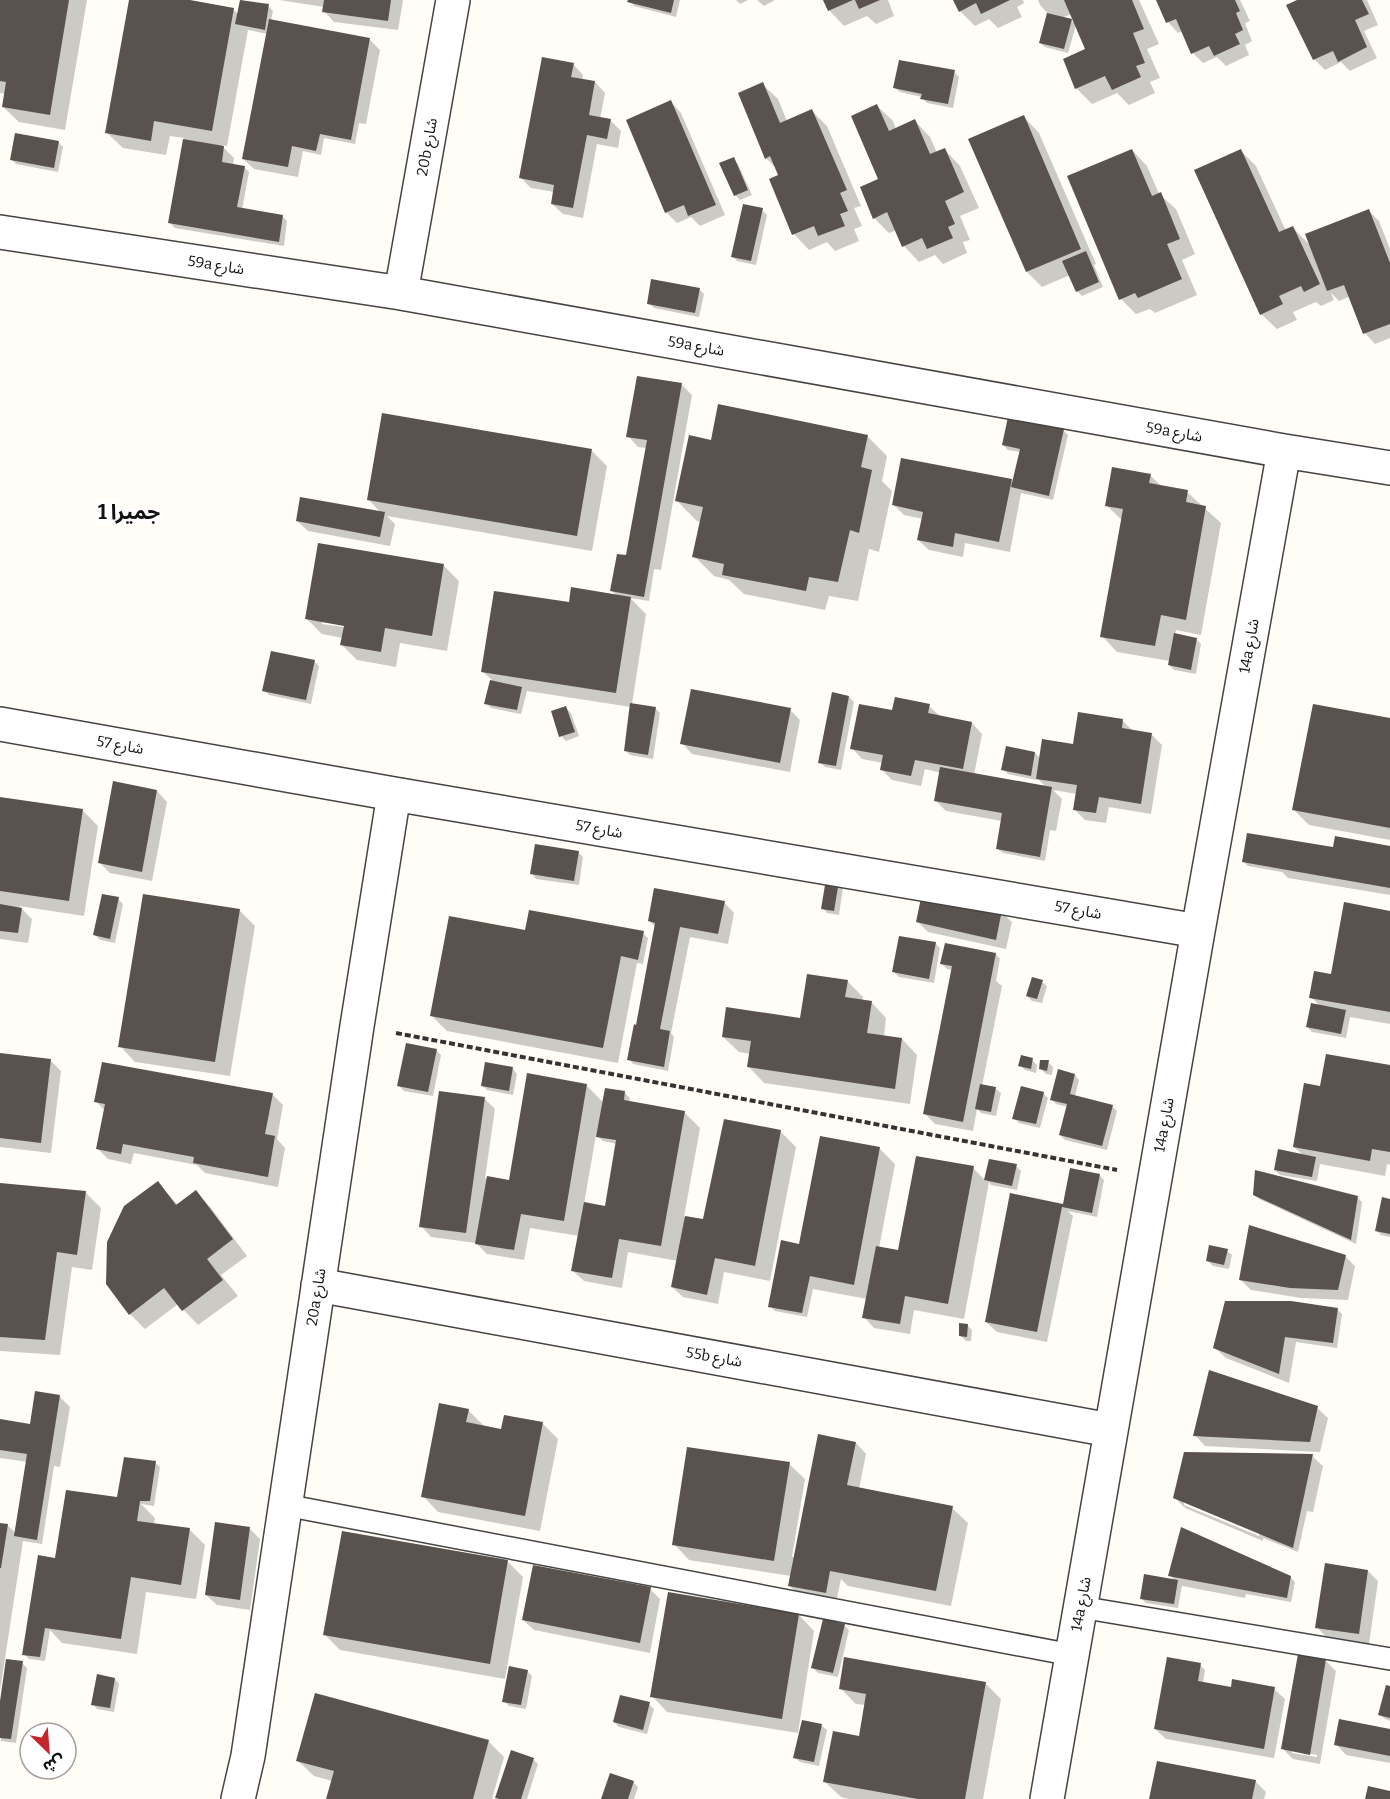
<svg xmlns="http://www.w3.org/2000/svg" width="1390" height="1799" viewBox="0 0 1390 1799" font-family="Bitter,'Noto Sans Arabic',serif">
  <style>
    .shadow { fill: #0003; fill-rule: evenodd }
    .building { fill: #5a524d }
    .lines { fill: none; stroke-linecap: round; stroke-linejoin: round }
    .lane-casing { stroke: #444; stroke-width: 24 }
    .street-casing { stroke: #444; stroke-width: 36 }
    .path { stroke: #333; stroke-width: 4; stroke-dasharray: 6 3; stroke-linecap: butt }
    .lane { stroke: #fff; stroke-width: 21 }
    .street { stroke: #fff; stroke-width: 33 }
    .labels { text-anchor: middle; dominant-baseline: central; stroke-width: 6; stroke-linejoin: round; paint-order: stroke }
    .street-label { font-size: 15px; fill: #111; stroke: #fff }
    .district-label { font-size: 21px; font-weight: bold; fill: #111; stroke: #fff }
  </style>
  <rect width="100%" height="100%" fill="#fffdf5"/>
  <path class="shadow" d="M0,0H87L65,130L19,122L3,107L6,94L0,93Z
    M131,0H181L233,9L238,14L241,0L268,6L273,11L271,21L369,39L380,50L366,124L359,123L355,144L324,138L321,155L303,151L298,177L254,169L243,159L268,34L248,30L227,146L221,145L234,158L233,165L244,167L249,172L242,210L282,216L287,221L284,246L175,228L170,223L184,138L170,136L166,155L123,148L107,133Z
    M279,0H402L403,1L398,30L334,22L324,11V7Z
    M629,0H680L676,17L634,6Z
    M736,0H748L740,4Z
    M757,0H775L764,6Z
    M824,0H888L894,16L876,24L867,16L844,26L829,10Z
    M955,0H1023L1024,3L1017,7L1022,17L998,28L989,19L975,26L960,11Z
    M1038,0H1139L1159,44L1147,49L1160,78L1150,82L1155,93L1129,105L1117,93L1092,104L1076,88L1087,50L1071,14L1062,18L1071,20L1076,25L1068,53L1045,47L1040,43L1048,14L1040,5Z
    M1157,0H1240L1250,21L1245,23L1252,41L1245,45L1249,55L1226,66L1217,57L1203,63L1193,53L1183,31L1178,33L1168,22Z
    M1300,0H1367L1378,25L1364,31L1377,58L1350,71L1341,62L1325,70L1314,59Z
    M573,64L583,75L582,80L595,82L605,93L600,119L610,120L621,131L618,148L597,144L583,218L563,214L552,204L554,192L531,188L521,178Z
    M954,72L959,77L953,108L927,103L922,97L900,92L895,88Z
    M762,84L778,99L787,121L812,111L827,126L861,206L854,208L862,226L854,229L859,241L835,251L827,242L809,250L794,234L780,175L777,169L766,158Z
    M671,102L681,113L725,215L700,226L691,217L677,223L666,212Z
    M877,106L893,121L896,129L915,121L930,137L937,153L945,150L960,166L979,208L960,216L970,240L963,242L967,253L943,264L935,255L919,262L904,246L897,230L889,233L874,218L880,180Z
    M1024,117L1039,133L1096,264L1094,265L1103,287L1082,296L1077,291L1070,275L1042,287L1027,272Z
    M58,142L63,147L58,172L16,164L11,159Z
    M1132,150L1147,166L1159,194L1176,209L1195,254L1182,260L1197,295L1155,313L1150,309L1136,314L1121,299Z
    M1240,150L1256,166L1286,231L1293,228L1311,246L1369,211L1379,221L1390,249V338L1375,344L1365,333L1351,296L1339,301L1331,293L1334,300L1321,306L1316,302L1293,312L1297,320L1277,329L1261,314Z
    M733,159L738,164L752,195L740,200L735,195Z
    M762,210L767,215L756,265L737,261L732,256Z
    M699,289L704,294L699,317L654,308L649,303Z
    M682,385L692,395L661,570L654,569L649,601L630,598L646,614L632,704L655,708L660,713L653,759L630,755L625,750L631,707L527,691L521,714L491,708L486,703L492,680L482,671L571,604L617,596L612,591L631,558L647,448L638,447L628,436Z
    M383,415L592,451L607,466L592,551L387,516L395,524L390,546L308,531L297,521L381,513L368,499Z
    M1063,430L1068,435L1053,500L1021,493L1010,552L965,543L963,557L929,550L918,540L923,519L904,515L893,504L1011,481L1014,483L1021,452L1008,450L1003,445Z
    M867,436L887,456L882,481L892,491L879,552L869,549L858,601L829,596L825,610L744,594L729,580L714,576L694,556L701,522L697,521L677,501L712,441Z
    M1150,475L1162,487L1187,492L1221,523L1201,635L1176,630L1175,635L1196,639L1201,644L1196,674L1174,670L1169,665L1170,661L1117,652L1102,636L1123,521L1107,506Z
    M443,565L459,581L447,651L400,643L396,667L357,660L342,645L343,638L322,634L307,619ZM322,621L351,625V628L322,624Z
    M314,661L319,666L311,704L269,695L264,690Z
    M849,697L854,702L841,770L825,767L820,762Z
    M929,706L940,716L972,723L982,734L974,775L1046,787L1036,777V780L1008,774L1003,769L1035,753L1041,759L1074,746L1122,720L1134,732L1152,735L1162,745L1151,814L1109,807L1106,823L1085,820L1075,810L1077,794L1053,790L1062,799L1056,831L1050,830L1045,861L1003,853L998,849L1002,821L946,811L936,801L941,773L925,769L921,786L892,780L881,769L883,763L862,759L852,748L893,712Z
    M566,708L571,713L579,736L566,741L561,736Z
    M790,710L800,720L790,772L692,754L682,743Z
    M1390,720V840L1309,825L1294,810Z
    M157,791L167,802L152,881L110,873L100,863Z
    M0,798L82,810L98,826L84,916L19,906L32,919L28,943L0,939Z
    M1390,847V895L1288,878L1282,872L1248,866L1243,861L1334,849Z
    M578,852L583,857L579,885L536,879L532,874Z
    M827,881L843,887L839,915L827,913L823,908Z
    M118,899L123,904L115,943L100,940L95,935Z
    M724,902L734,913L728,944L690,937L671,1033L674,1037L668,1071L633,1064L629,1059L637,1026L656,927L649,921Z
    M239,910L255,926L230,1076L135,1062L120,1046Z
    M1001,912L1012,922L1006,949L928,932L917,921Z
    M1390,912V1024L1350,1017L1346,1038L1312,1032L1307,1027L1320,1006L1311,997Z
    M526,931L643,933L648,938L643,964L637,963L618,1063L447,1031L432,1016Z
    M935,943L940,948L934,983L899,977L894,972Z
    M996,954L1000,959L996,981L1002,986L982,1086L996,1089L1001,1093L996,1116L981,1113L977,1109L973,1131L935,1124L924,1113L953,970L947,969L942,964Z
    M847,981L863,997L862,1001L871,1002L886,1018L884,1037L902,1039L917,1055L910,1104L764,1083L749,1067L751,1054L739,1052L723,1037L801,1020Z
    M1042,982L1047,986L1042,1003L1032,1001L1027,996Z
    M436,1050L441,1055L433,1096L404,1091L399,1086Z
    M0,1054L50,1060L61,1071L51,1153L0,1147Z
    M1032,1060L1037,1065L1036,1073L1025,1070L1020,1065Z
    M1048,1062L1053,1067L1052,1075L1046,1074L1041,1069Z
    M1390,1066V1165L1387,1164L1385,1176L1320,1164L1317,1181L1280,1175L1275,1170L1304,1156L1294,1147L1322,1088Z
    M513,1069L517,1074L513,1095L487,1090L482,1085Z
    M1075,1075L1079,1080L1075,1096L1112,1106L1117,1111L1107,1150L1065,1140L1060,1135L1068,1107L1056,1104L1051,1099Z
    M587,1086L604,1103L625,1093L630,1098L629,1102L684,1112L700,1128L684,1217L703,1220L725,1121L781,1132L796,1147L770,1281L724,1272L718,1304L683,1297L672,1287L678,1261L628,1252L622,1288L584,1281L573,1271L579,1236L530,1228L524,1260L487,1254L476,1243L431,1237L421,1226L440,1093L485,1099L495,1109L485,1178L509,1182ZM596,1135L603,1141L617,1144L606,1209L584,1204Z
    M1043,1093L1048,1098L1040,1128L1019,1123L1014,1118Z
    M273,1095L283,1105L277,1139L285,1148L278,1187L205,1173L197,1165L134,1153L131,1164L108,1159L98,1149L105,1111L96,1101Z
    M880,1149L895,1164L879,1248L899,1252L973,1168L986,1181L990,1160L1016,1166L1021,1171L1017,1190L991,1185L989,1182L964,1319L914,1310L910,1334L874,1328L864,1317L867,1299L813,1289L807,1317L775,1311L770,1306L800,1245Z
    M1099,1175L1104,1180L1097,1217L1068,1211L1073,1216L1047,1342L997,1332L986,1322L1011,1195L1064,1205Z
    M158,1183L178,1205L196,1192L211,1208L247,1256L221,1275L238,1296L198,1325L178,1304L145,1329L130,1314Z
    M0,1184L85,1192L101,1208L92,1270L72,1267L60,1355L0,1351Z
    M1254,1194L1357,1197L1362,1202L1356,1244L1259,1199Z
    M1390,1200V1237L1381,1235L1376,1230Z
    M1227,1251L1232,1255L1229,1269L1213,1266L1208,1261Z
    M1345,1256L1355,1266L1348,1300L1301,1298L1251,1290L1241,1280Z
    M1337,1309L1342,1314L1337,1348L1296,1342L1289,1383L1226,1358L1215,1348Z
    M967,1325L972,1330L971,1341H966L961,1336Z
    M59,1396L70,1407L60,1467L54,1466L42,1544L23,1541L0,1691V1524L7,1525L16,1533L28,1462L0,1458V1421L31,1426Z
    M1317,1408L1328,1418L1320,1452L1205,1446L1195,1435Z
    M468,1410L484,1426L503,1431L542,1423L558,1439L540,1531L438,1512L423,1496Z
    M819,1436L856,1443L866,1454L859,1489L952,1508L968,1523L951,1606L848,1586L841,1579L836,1603L800,1596L789,1585L791,1576L689,1560L674,1544L789,1464L805,1479L792,1557H795Z
    M1312,1456L1323,1466L1313,1512L1307,1511L1298,1552L1263,1538V1541L1185,1508L1175,1498ZM1184,1501L1260,1533L1259,1536L1184,1505Z
    M155,1463L160,1467L154,1506L141,1504L155,1518L154,1524L189,1529L205,1545L196,1599L146,1592L137,1654L62,1643L50,1630L45,1661L29,1659L24,1654L55,1559L121,1499Z
    M250,1529L260,1539L250,1610L217,1605L206,1595Z
    M507,1561L523,1577L505,1679L340,1650L324,1634Z
    M1368,1571L1378,1581L1369,1644L1327,1638L1317,1627Z
    M1170,1575L1290,1577L1295,1582L1291,1602L1246,1594L1245,1598L1182,1586L1178,1608L1146,1603L1141,1598L1175,1581Z
    M650,1589L660,1599L650,1653L534,1630L523,1620Z
    M799,1615L814,1631L798,1733L667,1712L652,1696Z
    M844,1625L849,1630L838,1677L818,1673L813,1668Z
    M1326,1661L1336,1671L1320,1764L1293,1759L1283,1749ZM1292,1750L1317,1755V1757L1292,1753Z
    M22,1663L27,1668L16,1743L1,1741L0,1711Z
    M1200,1665L1205,1670L1203,1683L1232,1689H1274L1285,1699L1274,1758L1166,1739L1155,1729Z
    M527,1671L532,1676L526,1709L509,1706L504,1701Z
    M115,1679L119,1684L114,1712L97,1709L93,1704Z
    M985,1683L1001,1699L983,1799H849L841,1797L825,1782L860,1738L866,1705L856,1704L840,1688Z
    M1390,1687V1721L1385,1719L1380,1715Z
    M649,1704L654,1709L647,1734L619,1727L614,1722Z
    M803,1722L822,1726L827,1730L819,1766L800,1762L795,1758Z
    M1390,1730V1763L1346,1755L1336,1744Z
    M488,1741L504,1757L492,1799H328L332,1781L314,1776L298,1761Z
    M533,1759L538,1764L527,1799H499L497,1797Z
    M1255,1781L1266,1792L1264,1799H1151Z
    M633,1782L638,1787L634,1799H602Z"/>
  <path class="building" d="M0,0H69L50,115L2,107L6,82L0,81Z
    M129,0H190L234,8L212,131L154,121L151,141L105,133Z
    M240,0L269,4L265,30L235,24Z
    M324,0H391L388,21L322,12Z
    M628,0H674L671,13L627,2Z
    M823,0H853L828,11Z
    M855,0H880L859,9Z
    M953,0H1010L981,14L976,3L959,12Z
    M1064,0H1132L1144,29L1133,33L1145,63L1136,66L1141,77L1112,90L1105,76L1075,89L1063,59L1085,49Z
    M1156,0H1235L1240,11L1236,13L1243,30L1235,34L1240,44L1214,56L1209,46L1191,54L1176,19L1166,23Z
    M1297,0H1362L1369,14L1355,20L1367,47L1338,62L1333,51L1313,60L1286,5Z
    M1047,13L1072,19L1064,49L1039,43Z
    M269,19L370,38L351,140L320,134L316,151L292,146L288,167L242,159Z
    M542,57L574,63L571,77L595,81L589,115L611,119L607,139L587,135L573,208L551,204L554,185L519,178Z
    M899,60L955,70L948,104L920,99L922,94L893,88Z
    M763,82L780,123L812,109L847,190L840,193L848,211L840,214L845,226L818,236L814,226L792,235L769,179L778,175L770,156L765,159L738,93Z
    M671,100L716,205L688,216L684,205L665,213L626,120Z
    M877,104L889,131L915,119L930,154L945,148L964,192L945,201L955,224L948,227L953,238L927,249L922,238L902,247L887,212L873,219L860,187L878,179L851,116Z
    M1024,115L1081,249L1026,272L968,139Z
    M15,133L59,141L54,168L10,160Z
    M183,139L224,146L222,162L245,166L237,207L283,215L279,242L168,223Z
    M1132,149L1152,196L1161,192L1180,239L1167,244L1182,279L1138,298L1135,293L1119,300L1067,176Z
    M1241,149L1279,232L1293,226L1320,284L1304,292L1301,286L1279,296L1283,304L1260,315L1194,170Z
    M734,157L748,190L734,196L719,163Z
    M743,204L763,208L751,261L731,257Z
    M1369,209L1390,263V324L1363,334L1344,285L1327,291L1305,234Z
    M1086,251L1099,282L1076,292L1062,261Z
    M651,279L700,288L695,313L647,304Z
    M637,376L682,383L644,597L610,591L617,554L626,555L647,440L626,437Z
    M718,404L868,435L861,467L872,470L859,533L850,530L838,582L809,577L806,591L722,575L724,564L692,557L703,507L675,501L689,435L711,440Z
    M382,413L592,449L577,536L367,500Z
    M1008,417L1064,429L1049,496L1011,487L1020,449L1002,445Z
    M901,458L1012,479L999,542L955,533L953,547L917,540L923,512L892,505Z
    M1112,467L1151,474L1149,483L1188,490L1186,502L1206,506L1186,620L1161,615L1155,646L1100,637L1123,509L1105,506Z
    M300,497L385,512L380,537L296,521Z
    M318,543L444,564L432,636L385,628L381,652L340,645L344,626L305,619Z
    M571,587L631,597L616,693L481,672L494,591L569,602Z
    M1174,633L1197,638L1191,670L1168,665Z
    M271,651L315,660L306,700L262,691Z
    M490,680L522,687L517,710L484,704Z
    M691,689L791,708L780,763L680,744Z
    M832,692L849,696L836,766L818,763Z
    M895,697L930,704L928,713L972,722L963,769L915,760L911,776L880,770L883,755L850,749L859,704L892,710Z
    M630,703L656,707L648,755L624,751Z
    M1313,704L1390,718V828L1292,810Z
    M566,706L575,732L559,737L551,711Z
    M1078,712L1123,719L1122,728L1152,733L1141,804L1099,797L1096,813L1073,810L1077,785L1036,779L1042,739L1073,744Z
    M1006,746L1035,752L1031,776L1001,770Z
    M940,767L1052,787L1040,857L996,849L1002,813L934,801Z
    M113,781L157,790L142,872L98,863Z
    M0,797L83,809L69,901L0,891Z
    M1247,833L1333,847L1335,836L1390,846V888L1242,862Z
    M535,844L579,851L574,881L530,874Z
    M826,879L839,881L834,911L821,909Z
    M654,888L725,901L718,934L680,927L660,1029L670,1031L664,1067L627,1060L634,1024L636,1025L655,923L648,921Z
    M922,893L1002,910L996,940L916,922Z
    M102,894L119,897L110,939L93,935Z
    M143,894L240,909L215,1062L118,1047Z
    M1344,902L1390,911V1012L1309,998L1314,971L1331,974Z
    M0,904L22,908L18,933L0,931Z
    M529,910L644,931L638,960L621,956L603,1048L430,1016L449,916L525,930Z
    M899,936L936,942L929,979L892,972Z
    M945,943L996,953L963,1122L923,1114L952,966L940,964Z
    M807,974L848,980L845,997L872,1001L867,1033L902,1038L895,1089L747,1067L751,1041L722,1037L726,1007L800,1018Z
    M1032,977L1043,980L1037,999L1026,996Z
    M1311,1003L1346,1010L1341,1034L1306,1027Z
    M406,1043L437,1049L428,1092L397,1086Z
    M0,1053L51,1059L41,1143L0,1138Z
    M1326,1054L1390,1065V1152L1372,1149L1370,1161L1293,1147L1304,1083L1320,1086Z
    M1021,1055L1033,1058L1031,1069L1018,1066Z
    M1040,1060H1049L1047,1071L1039,1069Z
    M102,1062L273,1093L265,1134L275,1136L268,1177L193,1163L194,1157L123,1144L121,1154L96,1149L105,1104L94,1102Z
    M485,1062L513,1067L509,1091L481,1086Z
    M1058,1069L1075,1074L1070,1094L1113,1105L1102,1146L1059,1135L1067,1104L1050,1100Z
    M527,1073L587,1084L564,1221L521,1214L514,1250L475,1244L487,1176L509,1180Z
    M980,1084L996,1087L991,1112L975,1109Z
    M1021,1086L1044,1092L1036,1124L1012,1119Z
    M605,1088L625,1091L624,1100L685,1111L661,1246L619,1239L612,1278L571,1271L584,1202L605,1206L616,1140L596,1137Z
    M439,1091L485,1097L466,1233L419,1227Z
    M724,1119L781,1130L755,1266L715,1258L707,1295L671,1287L685,1216L703,1219Z
    M820,1136L880,1147L854,1285L810,1276L802,1313L768,1307L781,1240L799,1244Z
    M1278,1149L1316,1157L1312,1177L1274,1170Z
    M916,1156L974,1166L948,1304L905,1296L900,1324L862,1318L876,1246L898,1250Z
    M989,1159L1017,1164L1012,1186L984,1180Z
    M1070,1168L1100,1174L1092,1213L1062,1207L1037,1332L985,1322L1010,1193L1063,1204Z
    M1255,1170L1358,1196L1351,1240L1253,1195Z
    M158,1181L176,1205L196,1190L233,1239L207,1259L223,1280L182,1311L164,1288L129,1315L106,1284L107,1242L124,1206Z
    M0,1183L86,1191L77,1255L57,1252L45,1340L0,1337Z
    M1382,1197L1390,1199V1234L1375,1231Z
    M1249,1225L1346,1255L1338,1290L1290,1288L1239,1280Z
    M1209,1245L1228,1249L1224,1265L1206,1261Z
    M1225,1301H1291L1338,1308L1333,1343L1285,1337L1279,1374L1213,1348Z
    M959,1323L968,1324L967,1337L959,1336Z
    M1209,1370L1318,1406L1310,1442L1193,1436Z
    M35,1391L60,1395L37,1540L14,1536L27,1454L0,1450V1419L30,1424Z
    M439,1403L469,1409L466,1422L501,1429L504,1415L543,1422L525,1516L421,1497Z
    M818,1434L856,1442L847,1485L953,1506L936,1591L830,1571L826,1593L788,1586Z
    M687,1447L790,1462L774,1561L672,1545Z
    M1184,1452L1313,1454L1293,1548L1173,1498Z
    M124,1457L156,1461L150,1501H140L137,1521L190,1528L181,1585L131,1577L121,1639L45,1628L40,1657L22,1655L38,1555L55,1558L66,1490L117,1497Z
    M215,1522L250,1527L240,1600L205,1595Z
    M0,1523L8,1524L1,1568H0Z
    M1181,1527L1291,1576L1287,1598L1168,1576Z
    M342,1531L508,1560L490,1664L323,1635Z
    M1325,1563L1368,1570L1359,1634L1315,1628Z
    M533,1565L651,1587L640,1643L522,1620Z
    M1144,1574L1178,1580L1174,1604L1140,1599Z
    M668,1592L799,1614L782,1719L650,1697Z
    M823,1619L845,1624L833,1673L811,1668Z
    M1298,1654L1326,1659L1310,1755L1281,1749Z
    M844,1657L986,1682L965,1799H918L823,1782L833,1731L859,1736L866,1694L839,1689Z
    M1167,1657L1201,1663L1198,1681L1231,1687L1232,1679L1275,1687L1264,1749L1154,1729Z
    M6,1659L23,1661L11,1739L0,1738V1701Z
    M509,1666L528,1670L521,1705L502,1702Z
    M97,1674L115,1678L110,1708L91,1705Z
    M1386,1685L1390,1686V1718L1378,1715Z
    M315,1693L489,1740L473,1799H326L334,1771L296,1761Z
    M620,1695L650,1702L643,1730L613,1722Z
    M1339,1719L1390,1729V1756L1334,1745Z
    M802,1720L822,1724L814,1762L793,1758Z
    M511,1750L534,1758L521,1799H499L495,1798Z
    M1157,1761L1256,1780L1252,1799H1149Z
    M610,1773L634,1781L628,1799H601Z
    M1368,1786L1390,1791V1799H1365Z"/>
  <g class="lines">
    <defs>
      <path id="lane" d="M285,1505L1072,1655
        M1080,1607L1390,1659"/>
      <path id="street" d="M0,232L401,293L1284,451L1390,468
        M401,293L453,0
        M0,724L394,794L1198,931
        M318,1285L1110,1430
        M238,1799L248,1756L357,1026L394,794
        M1047,1799L1198,931L1284,451"/>
    </defs>
    <use href="#lane" class="lane-casing"/>
    <use href="#street" class="street-casing"/>
    <path class="path" d="M396,1033L1117,1170"/>
    <use href="#lane" class="lane"/>
    <use href="#street" class="street"/>
  </g>
  <g class="labels">
    <g class="street-label">
      <text transform="translate(427 147) rotate(-80)">20b شارع</text>
      <text transform="translate(216 265) rotate(9)">59a شارع</text>
      <text transform="translate(696 346) rotate(10)">59a شارع</text>
      <text transform="translate(1174 432) rotate(10)">59a شارع</text>
      <text transform="translate(1249 646) rotate(-80)">14a شارع</text>
      <text transform="translate(120 745) rotate(10)">شارع 57</text>
      <text transform="translate(599 829) rotate(10)">شارع 57</text>
      <text transform="translate(1078 910) rotate(10)">شارع 57</text>
      <text transform="translate(1164 1125) rotate(-80)">14a شارع</text>
      <text transform="translate(316 1297) rotate(-81)">20a شارع</text>
      <text transform="translate(714 1357) rotate(10)">55b شارع</text>
      <text transform="translate(1081 1604) rotate(-80)">14a شارع</text>
    </g>
    <g class="district-label">
      <text x="129" y="512">جميرا 1</text>
    </g>
  </g>
  <g transform="translate(48 1751) rotate(155)"><circle r="28" fill="#ffffff" stroke="#a0a0a0" stroke-width="1.5"/>
  <path d="M0-4.5L10 22L0 15L-10 22Z" fill="#c4262e"/>
  <text y="-9" font-size="16" font-weight="bold" text-anchor="middle" fill="#111111">ش</text>
  </g>
</svg>
